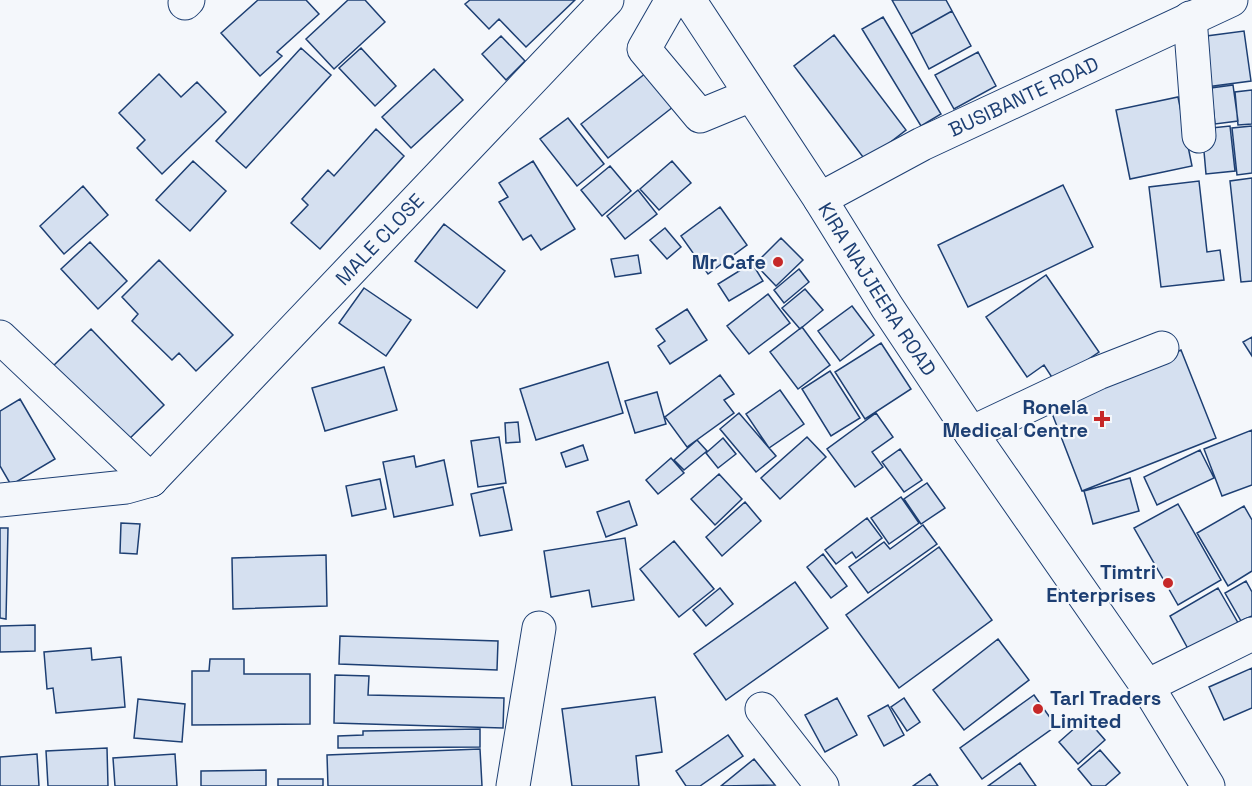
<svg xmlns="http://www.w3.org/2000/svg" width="1252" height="786" viewBox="0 0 1252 786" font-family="'Space Grotesk',sans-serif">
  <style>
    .building { fill: #d5e0f0; stroke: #1d3f73; stroke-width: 1.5 }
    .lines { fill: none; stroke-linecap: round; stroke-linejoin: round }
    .minor-casing { stroke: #1d3f73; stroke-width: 35 }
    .major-casing { stroke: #1d3f73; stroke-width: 35 }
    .minor { stroke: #f4f7fb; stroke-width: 33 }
    .major { stroke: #f4f7fb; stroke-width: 33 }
    .poi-dot { fill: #c62828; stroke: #f4f7fb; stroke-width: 2 }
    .labels { text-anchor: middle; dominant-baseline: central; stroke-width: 4.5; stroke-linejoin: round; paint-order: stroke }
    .street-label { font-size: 20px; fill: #1d3f73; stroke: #f4f7fb }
    .poi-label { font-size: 20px; font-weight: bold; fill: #1d3f73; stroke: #f4f7fb; text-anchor: end }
  </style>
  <rect width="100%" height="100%" fill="#f4f7fb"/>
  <path class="building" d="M258,0H306L319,14L277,52L282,56L260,76L221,33Z
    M348,0H365L385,22L334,69L306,39Z
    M470,0H575L526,47L499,19L489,29L465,4Z
    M892,0H946L952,11L911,34Z
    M952,11L971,46L929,69L911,34Z
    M883,17L941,114L921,126L862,29Z
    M1244,31L1251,81L1206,87L1199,37Z
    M834,35L906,130L866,161L794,66Z
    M501,36L525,61L506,80L482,54Z
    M301,48L331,75L246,168L216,141Z
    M361,48L396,86L375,106L339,68Z
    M978,52L996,86L954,109L935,75Z
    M434,69L463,100L411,148L382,117Z
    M646,73L673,107L608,158L581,124Z
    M159,74L181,97L197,82L226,112L162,174L137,148L145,140L119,113Z
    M1233,85L1238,121L1215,124L1211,88Z
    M1252,90V124L1238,125L1235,92Z
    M1178,97L1192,166L1130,179L1116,110Z
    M568,118L604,164L577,186L540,139Z
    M1230,126L1235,171L1206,174L1202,129Z
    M1252,126V173L1237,175L1232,128Z
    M376,129L404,156L320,249L291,223L308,205L302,199L328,170L334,176Z
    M193,161L226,191L190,231L156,200Z
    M533,161L575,229L541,250L531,235L523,240L499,202L508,197L499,183Z
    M672,161L691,183L659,210L640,189Z
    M610,166L631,191L602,216L581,190Z
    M1252,178V281L1241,282L1230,181Z
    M1199,181L1207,252L1220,250L1224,280L1161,287L1149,187Z
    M1063,185L1093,247L968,307L938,245Z
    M83,186L108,215L64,254L40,226Z
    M638,190L657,214L625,239L607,216Z
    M720,207L747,245L708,274L681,236Z
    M444,224L505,271L477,308L415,261Z
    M665,228L681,247L667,259L650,240Z
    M781,238L803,260L776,286L755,264Z
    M90,242L127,281L98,309L61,269Z
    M638,255L641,273L615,277L611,259Z
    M159,260L233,335L196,371L179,353L172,360L132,321L138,314L122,297Z
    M752,263L763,281L729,301L718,284Z
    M799,269L809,282L784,303L774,290Z
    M1046,275L1099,352L1055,382L1044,365L1027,377L986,317Z
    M364,288L411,320L386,356L339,323Z
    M805,289L823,310L800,329L782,308Z
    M768,294L790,323L749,354L727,326Z
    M852,306L874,335L840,361L818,331Z
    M687,309L707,340L670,364L658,346L665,341L656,329Z
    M802,327L830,365L798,389L770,352Z
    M91,329L164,405L124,444L50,369Z
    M1252,337V356L1243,342Z
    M881,343L911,389L865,419L835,372Z
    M1181,350L1216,438L1082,491L1048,403Z
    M608,362L623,413L536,440L520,389Z
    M384,367L397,410L325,431L312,388Z
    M830,371L860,418L831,436L802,389Z
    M720,375L734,394L724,400L734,413L687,447L665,417Z
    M780,390L804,424L769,448L746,414Z
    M657,392L666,424L635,433L625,401Z
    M20,399L55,459L11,485L0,466V411Z
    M739,413L776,456L756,472L720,429Z
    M876,413L893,437L872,452L883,467L855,487L827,449Z
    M518,422L520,442L506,443L505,423Z
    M1252,430V485L1222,496L1204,449Z
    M499,437L506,483L478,487L471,441Z
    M807,437L826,457L780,499L761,478Z
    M723,438L736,454L718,468L706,453Z
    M697,440L707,451L684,470L674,460Z
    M583,445L588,460L566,467L561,453Z
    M900,449L922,480L904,492L882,462Z
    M1200,450L1214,478L1157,505L1144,477Z
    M414,456L416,467L444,460L453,505L394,517L383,462Z
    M671,458L684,473L658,494L646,480Z
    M719,474L742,499L715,525L691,499Z
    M1130,478L1139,511L1093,524L1084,491Z
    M380,479L386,509L352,516L346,486Z
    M927,483L945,508L921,524L904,499Z
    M503,487L512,530L480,536L471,494Z
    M901,497L919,523L889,544L871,518Z
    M629,501L637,525L606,537L597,512Z
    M745,502L761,521L722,556L706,537Z
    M1178,504L1221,580L1178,605L1134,528Z
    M1244,506L1252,520V571L1228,586L1197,533Z
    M867,518L882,538L856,558L852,552L836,564L825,550Z
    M121,523L140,524L137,554L120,553Z
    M923,525L937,544L868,593L849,567L884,542L890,549Z
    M0,528H8L6,619L0,618Z
    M625,538L634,600L592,607L589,590L551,597L544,551Z
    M674,541L714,589L679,617L640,569Z
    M939,547L992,620L899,688L846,615Z
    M823,554L847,586L831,598L807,567Z
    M326,555L327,606L233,609L232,558Z
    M1246,581L1252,592V616L1241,621L1225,593Z
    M795,582L828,628L726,700L694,654Z
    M720,588L733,604L706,626L693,610Z
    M1218,588L1241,628L1192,656L1170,616Z
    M35,625V651L0,652V626Z
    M340,636L498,641L497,670L339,664Z
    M998,639L1029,680L964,730L933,690Z
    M91,648L92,660L121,657L125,707L56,713L53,688L47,689L44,652Z
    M210,659H244V674H310V724L192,725V671H209Z
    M1252,668V708L1224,720L1209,687Z
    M335,675L369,676L368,695L504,698L503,728L334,723Z
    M1034,695L1056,726L982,779L960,748Z
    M655,697L662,752L636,756L639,786H572L562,709Z
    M837,698L857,735L825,752L805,715Z
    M904,698L920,722L907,731L891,707Z
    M138,699L185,704L182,742L134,738Z
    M888,705L904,735L884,746L868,716Z
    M1086,718L1105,740L1078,764L1059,742Z
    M480,729V747L338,748V736L363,735V731Z
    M728,735L743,756L700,786H686L676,771Z
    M107,748L108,786H48L46,751Z
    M480,749L482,786H328L327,755Z
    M1100,750L1120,773L1105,786H1092L1078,769Z
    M37,754L39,786H0V757Z
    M175,754L177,786H115L113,758Z
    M754,759L775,785L721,786Z
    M1020,763L1036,786H988Z
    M266,770V786H201V771Z
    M930,774L938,786H913Z
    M278,779H323V786H278Z"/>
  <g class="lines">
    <defs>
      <g id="minor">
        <path d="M672,0L644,49L700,116L751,95"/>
        <path d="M185,3L188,0"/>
        <path d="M1190,18L1199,136"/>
        <path id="s1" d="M820,199L922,144L1231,0"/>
        <path d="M0,337L151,480"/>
        <path d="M971,433L1098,373L1162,348"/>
        <path id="s2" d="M151,480L607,0"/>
        <path d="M0,500L126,487L151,480"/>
        <path d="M1147,686L1252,634"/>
        <path d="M762,709L822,786"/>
        <path d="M513,786L539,628"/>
      </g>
      <g id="major">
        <path id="s3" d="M689,0L820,199L887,307L971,433L1147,686L1208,786"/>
      </g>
    </defs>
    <use href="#minor" class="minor-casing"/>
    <use href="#major" class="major-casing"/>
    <use href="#minor" class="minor"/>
    <use href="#major" class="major"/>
  </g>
  <g class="poi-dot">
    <circle cx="778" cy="262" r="6"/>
    <path d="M1099 410h6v6h6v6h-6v6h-6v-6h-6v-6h6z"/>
    <circle cx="1168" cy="583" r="6"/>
    <circle cx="1038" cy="709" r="6"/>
  </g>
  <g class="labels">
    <g class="street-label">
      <text stroke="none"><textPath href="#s1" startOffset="228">BUSIBANTE ROAD</textPath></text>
      <text stroke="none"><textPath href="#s2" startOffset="332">MALE CLOSE</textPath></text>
      <text stroke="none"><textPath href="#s3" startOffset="345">KIRA NAJJEERA ROAD</textPath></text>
    </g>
    <g class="poi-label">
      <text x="766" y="262">Mr Cafe</text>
      <text x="1088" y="407">Ronela<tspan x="1088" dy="23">Medical Centre</tspan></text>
      <text x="1156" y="572">Timtri<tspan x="1156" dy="23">Enterprises</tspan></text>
      <text x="1050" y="698" text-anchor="start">Tarl Traders<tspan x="1050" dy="23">Limited</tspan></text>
    </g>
  </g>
</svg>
